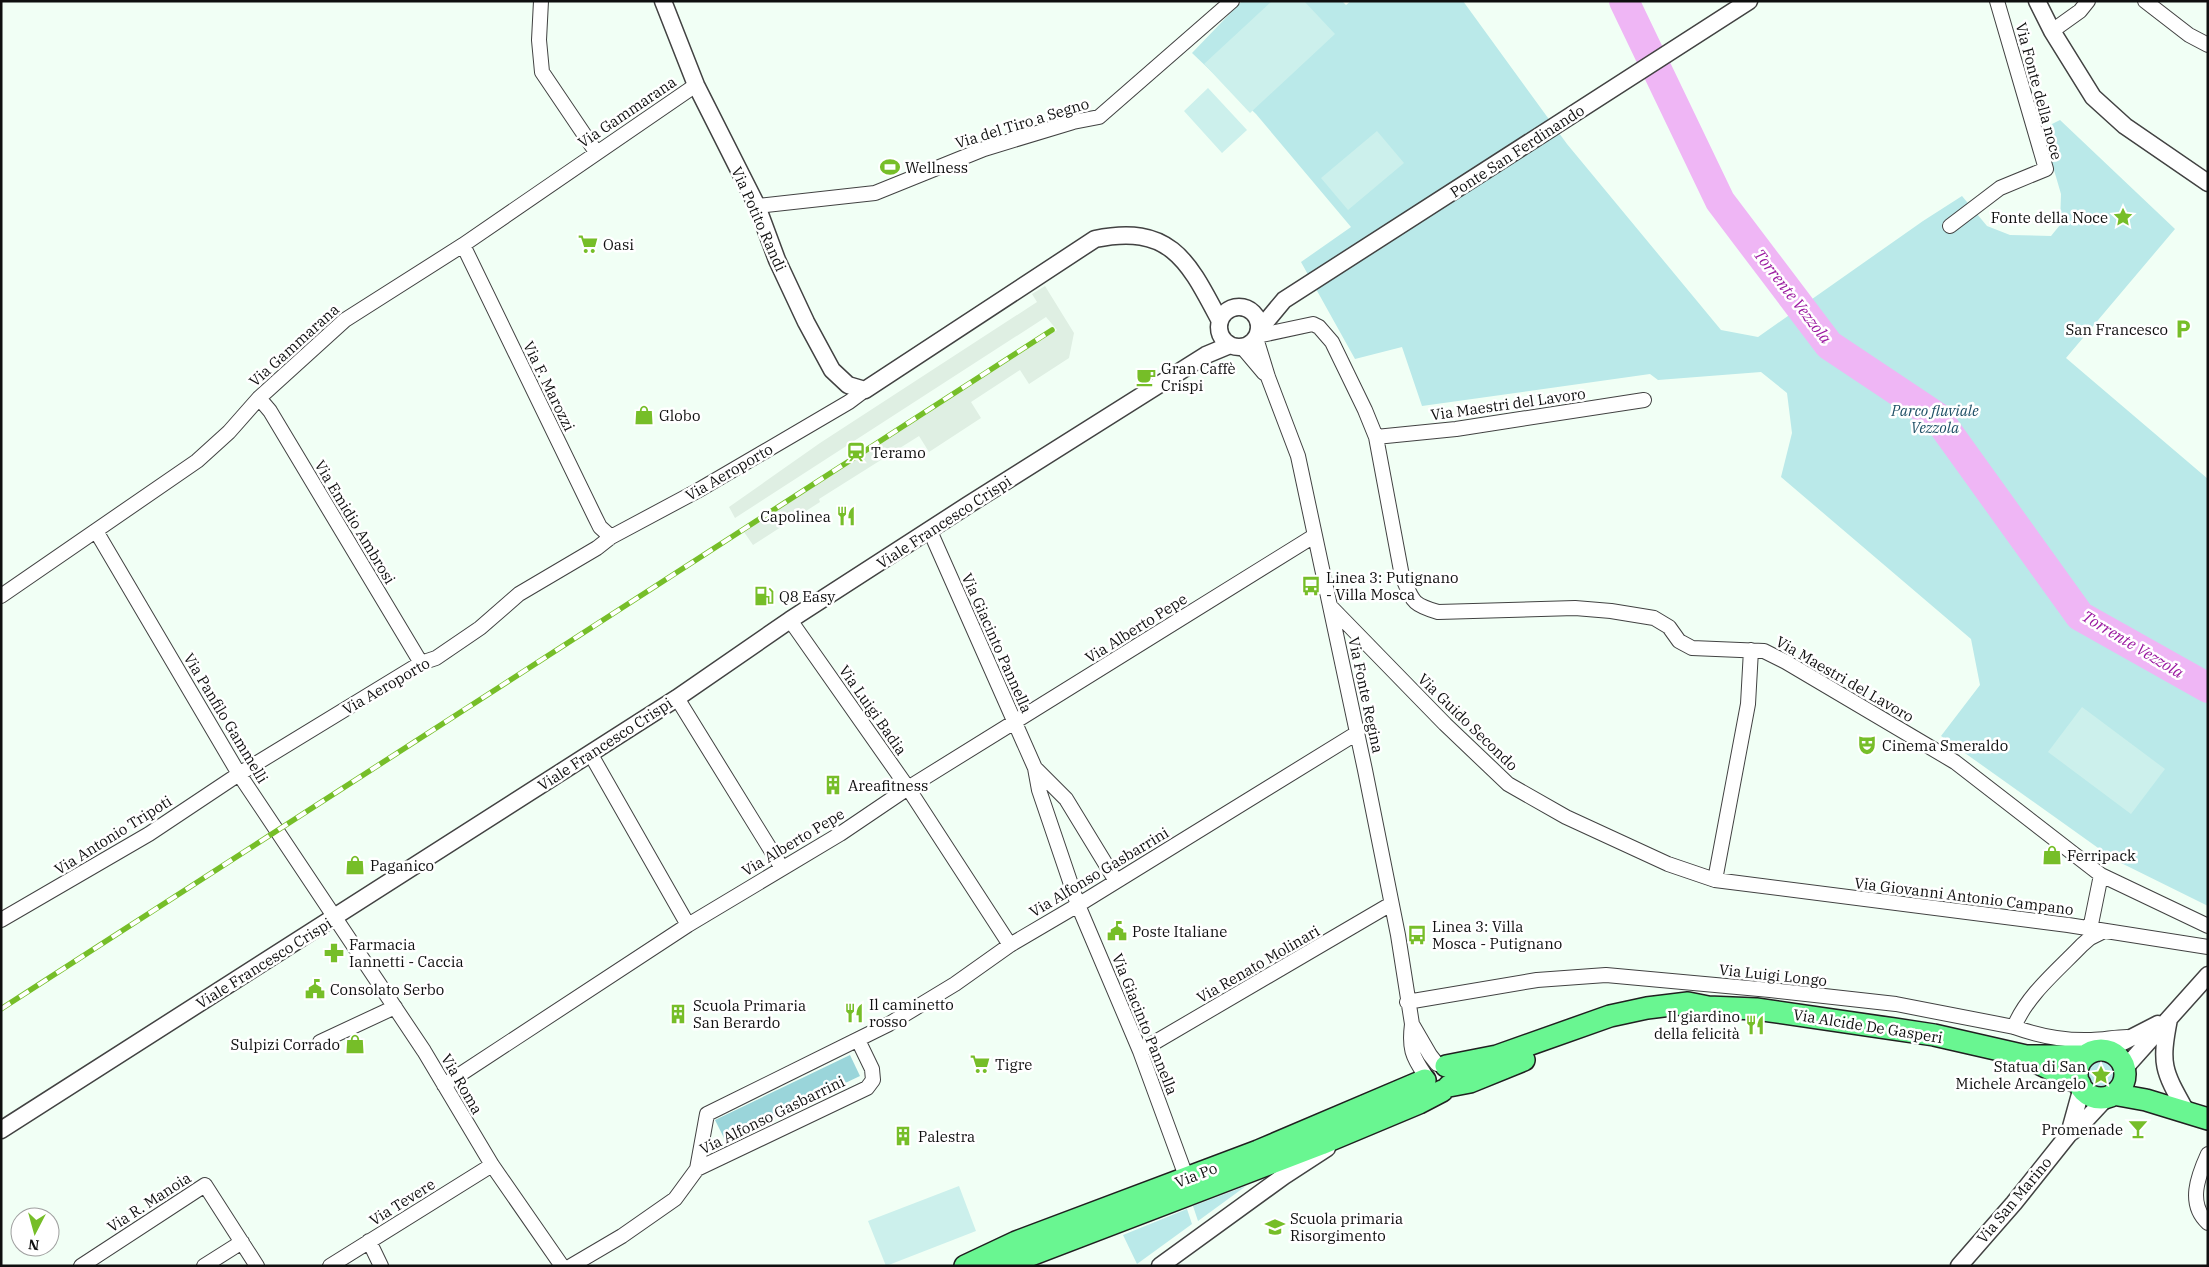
<svg xmlns="http://www.w3.org/2000/svg" width="2209" height="1267" viewBox="0 0 2209 1267" font-family="'IBM Plex Serif',serif">
  <style>
    .green { fill: #bae9e9 }
    .forest { fill: #9ad5da }
    .pitch { fill: #ccf0ec }
    .plaza { fill: #dfefe3 }
    .lines { fill: none; stroke-linecap: round; stroke-linejoin: round }
    .river { stroke: #efb6f5; stroke-width: 30 }
    .minor-casing { stroke: #424242; stroke-width: 16 }
    .tertiary-casing { stroke: #424242; stroke-width: 19 }
    .primary-casing { stroke: #202020; stroke-width: 24 }
    .minor { stroke: #fff; stroke-width: 14 }
    .tertiary { stroke: #fff; stroke-width: 16 }
    .primary { stroke: #69f691; stroke-width: 21 }
    .rail-casing { stroke: #76be28; stroke-width: 5.5 }
    .rail { stroke: #fff; stroke-width: 4; stroke-dasharray: 11; stroke-linecap: butt }
    .labels { text-anchor: middle; dominant-baseline: central; stroke-width: 5; stroke-linejoin: round; paint-order: stroke }
    .street-label { font-size: 15px; fill: #0f0f0f; stroke: #fff }
    .poi-label { font-size: 15px; fill: #0f0f0f; stroke: #fff; text-anchor: start }
    .park-label { font-size: 15px; font-style: italic; fill: #1f5066; stroke: #fff }
    .water-label { font-size: 16px; font-style: italic; fill: #9b19a0; stroke: #fff }
  </style>
  <rect width="100%" height="100%" fill="#f1fff5"/>
  <path class="green" d="M1242,1H1342L1346,5L1351,1H1463L1567,144L1721,330L1758,337L1923,221L1962,196L1987,226L2010,235L2051,236L2060,225L2061,194L2042,129L2060,120L2175,229L2066,358L2208,479V906L2115,860L1941,736L1980,685L1971,639L1781,477L1792,433L1787,393L1761,372L1658,380L1650,374L1422,406L1402,347L1355,359L1301,262L1351,227L1256,114L1192,53Z
    M2088 1075a13 13 0 1 1 26 0a13 13 0 1 1-26 0Z
    M1246,1186L1198,1221L1193,1206Z
    M1187,1209L1192,1224L1137,1264L1123,1235Z"/>
  <path class="forest" d="M850,1055L860,1076L725,1140L715,1120Z"/>
  <path class="pitch" d="M1272,1H1304L1335,34L1250,113L1204,64Z
    M1208,88L1247,130L1222,153L1184,111Z
    M1377,131L1404,163L1348,210L1321,178Z
    M2082,707L2165,769L2131,814L2048,752Z
    M959,1186L976,1231L886,1266L868,1221Z"/>
  <path class="plaza" d="M1045,286L1074,333L1069,358L1029,384L1020,370L971,402L981,418L929,452L919,436L819,499L820,502L753,545L744,532L1057,330L1046,317L735,518L729,507L820,443L1037,302L1032,294Z"/>
  <g class="lines">
    <path class="river" d="M1624,1L1720,201L1829,345L1937,417L2080,616L2208,688"/>
    <defs>
      <path id="minor" d="M541,1L539,40L542,72L596,152
        M2145,1L2189,35L2208,45
        M2052,31L2080,11L2088,1
        M757,206L875,193L984,149L1073,122L1099,117L1232,1
        M1950,226L2000,188L2046,169L1997,1
        M463,245L595,517L600,527L611,537
        M1257,336L1313,324L1319,327L1332,342L1365,410L1376,437L1402,576C1413,601 1411,604 1438,612L1575,608L1611,611L1654,618L1669,627L1679,641L1692,648L1764,651L1786,662L1955,762L2101,875L2208,926
        M1256,338L1268,377L1298,456L1365,770L1398,935L1412,1024C1409,1048 1412,1056 1425,1075
        M1242,347L1264,373
        M259,398L270,411L421,663
        M1376,437L1456,429L1644,400
        M96,531L239,774L424,1051L492,1165L562,1266
        M930,531L1035,768L1039,790L1078,905L1140,1051L1187,1179
        M1,596L197,461L229,432L259,398L345,320L463,245L696,85
        M1330,606L1445,724L1508,784L1566,817L1668,864L1715,880L2068,925L2208,947
        M790,620L908,788L1010,945
        M677,698L782,868
        M590,753L688,925
        M1035,768L1066,799L1116,881
        M1715,880L1748,704L1751,650
        M1,920L149,834L239,774L421,663L436,658L480,628L519,594L597,548L611,537L697,491L762,453L849,402L865,390
        M2090,929L2101,875
        M1407,1002L1537,980L1606,975L1770,990L1896,1004L2014,1027C2039,1036 2064,1041 2091,1040C2103,1040 2115,1037 2127,1037
        M1412,1024L1430,1055L1437,1064
        M2014,1027C2027,995 2058,970 2082,945L2090,938L2104,931
        M320,1042L395,1007
        M1140,1051L1391,904
        M444,1085L688,925L840,834L908,788L1314,536
        M2208,1154C2198,1176 2187,1204 2208,1223
        M697,1169L867,1088L873,1080L872,1069L858,1040
        M369,1241L381,1266
        M81,1266L205,1185L257,1266
        M204,1266L242,1242
        M330,1266L492,1165
        M571,1266L622,1236L675,1199L697,1169L707,1114L889,1024L955,984L1010,945L1078,905L1357,733"/>
      <path id="tertiary" d="M663,1L696,85L757,206L777,260L806,322L832,370L848,385L865,390L1095,239C1172,223 1189,263 1220,321
        M2037,1L2052,31L2093,97L2125,126L2208,183
        M1219 327a20 20 0 1 1 40 0a20 20 0 1 1-40 0Z
        M1259,330L1284,300L1749,1
        M2169,1019C2160,1065 2163,1070 2186,1111
        M2100,1050L2121,1043L2158,1024
        M2124,1069L2208,975
        M1,1130L677,698L790,620L968,505L1206,355L1230,345
        M2069,1134L2082,1087
        M1160,1266L1284,1176L1327,1148
        M1959,1266L2014,1203L2069,1134L2081,1125L2107,1097"/>
      <path id="primary" d="M2077 1074a24 24 0 1 1 48 0a24 24 0 1 1-48 0Z
        M2030,1059L2080,1084
        M1446,1066L1497,1056L1610,1016L1647,1008L1688,1003L1708,1007L1756,1009L1894,1029L1934,1035L2026,1056H2085
        M1449,1086L1470,1082L1524,1060
        M2113,1094L2146,1100L2208,1119
        M965,1266L1016,1242L1258,1151L1425,1080
        M1002,1266L1321,1144L1419,1103L1442,1091"/>
    </defs>
    <use href="#minor" class="minor-casing"/>
    <use href="#tertiary" class="tertiary-casing"/>
    <use href="#primary" class="primary-casing"/>
    <use href="#minor" class="minor"/>
    <use href="#tertiary" class="tertiary"/>
    <use href="#primary" class="primary"/>
    <defs>
      <path id="rail" d="M1,1009L1052,330"/>
    </defs>
    <use href="#rail" class="rail-casing"/>
    <use href="#rail" class="rail"/>
  </g>
  <defs>
    <symbol id="stadium-bare" viewBox="-9 -9 18 18"><path d="M0-5a6.5 5 0 1 0 0 10a6.5 5 0 1 0 0-10ZM-3.5-1.8h7v3.6h-7Z" fill="#76be28" stroke="#fff" stroke-width="2.5" paint-order="stroke"/></symbol>
    <symbol id="sight-bare" viewBox="-9 -9 18 18"><path d="M0-6L1.8-2.2L6-1.7L2.9 1.2L3.7 5.4L0 3.3L-3.7 5.4L-2.9 1.2L-6-1.7L-1.8-2.2Z" fill="#76be28" stroke="#fff" stroke-width="2.5" paint-order="stroke"/></symbol>
    <symbol id="supermarket-bare" viewBox="-9 -9 18 18"><path d="M-6-5.5h2.5l.6 2H6L4.5 2H-2.5L-4.4-4H-6ZM-1.5 3.2a1.3 1.3 0 1 0 .1 0ZM3 3.2a1.3 1.3 0 1 0 .1 0Z" fill="#76be28" stroke="#fff" stroke-width="2.5" paint-order="stroke"/></symbol>
    <symbol id="parking-bare" viewBox="-9 -9 18 18"><path d="M-3.5-5.5H1a3.5 3.5 0 0 1 0 7H-1V5.5H-3.5ZM-1-3.4V-.6H.8a1.4 1.4 0 0 0 0-2.8Z" fill="#76be28" stroke="#fff" stroke-width="2.5" paint-order="stroke"/></symbol>
    <symbol id="cafe-bare" viewBox="-9 -9 18 18"><path d="M-5.5-4.5H6V0H3Q3 3.5 0 3.5H-2.5Q-5.5 3.5-5.5 0ZM3-3.2v2h1.7v-2ZM-6 4.5H4V6H-6Z" fill="#76be28" stroke="#fff" stroke-width="2.5" paint-order="stroke"/></symbol>
    <symbol id="shop-bare" viewBox="-9 -9 18 18"><path d="M-5-2.5h2.3a2.7 3.5 0 0 1 5.4 0H5L5.5 6h-11ZM-1.5-2.5h3a1.5 2.3 0 0 0-3 0Z" fill="#76be28" stroke="#fff" stroke-width="2.5" paint-order="stroke"/></symbol>
    <symbol id="station-bare" viewBox="-9 -9 18 18"><path d="M-3-6H3Q5-6 5-4V2Q5 4 3 4L4.5 6H3L1.5 4h-3L-3 6H-4.5L-3 4Q-5 4-5 2V-4Q-5-6-3-6ZM-3.5-4v3h7v-3ZM-3.5 1v1.5H-2V1ZM2 1v1.5H3.5V1Z" fill="#76be28" stroke="#fff" stroke-width="2.5" paint-order="stroke"/></symbol>
    <symbol id="restaurant-bare" viewBox="-9 -9 18 18"><path d="M-5-6h1v4h1v-4h1v4h1v-4h1v5L-1.5 .5V6h-2V.5L-5-1ZM5-6V6H3V1.5H1.5Q1.5-4 5-6Z" fill="#76be28" stroke="#fff" stroke-width="2.5" paint-order="stroke"/></symbol>
    <symbol id="bus-bare" viewBox="-9 -9 18 18"><path d="M-5-6H5V4H4V6H2V4H-2V6H-4V4H-5ZM-3.5-4V0h7V-4ZM-3.5 1.2v1.5H-2V1.2ZM2 1.2v1.5H3.5V1.2Z" fill="#76be28" stroke="#fff" stroke-width="2.5" paint-order="stroke"/></symbol>
    <symbol id="fuel-bare" viewBox="-9 -9 18 18"><path d="M-5.5-6h7V0h2V4h1.3V-2.5L3-4.5l.8-.8L6-3V5H2.5V1h-1V6h-7ZM-4.2-4.7v3.2H.2V-4.7Z" fill="#76be28" stroke="#fff" stroke-width="2.5" paint-order="stroke"/></symbol>
    <symbol id="theatre-bare" viewBox="-9 -9 18 18"><path d="M-5-5.5Q0-4 5-5.5V0Q5 5 0 6Q-5 5-5 0ZM-3.3-2.5H-1v1.5H-3.3ZM1-2.5H3.3v1.5H1ZM-2.8 1Q0 5.5 2.8 1Z" fill="#76be28" stroke="#fff" stroke-width="2.5" paint-order="stroke"/></symbol>
    <symbol id="building-bare" viewBox="-9 -9 18 18"><path d="M-4-6H4V6H1V3H-1V6H-4ZM-2.5-4.3h1.7v1.8h-1.7ZM.8-4.3h1.7v1.8H.8ZM-2.5-1h1.7V.8h-1.7ZM.8-1h1.7V.8H.8Z" fill="#76be28" stroke="#fff" stroke-width="2.5" paint-order="stroke"/></symbol>
    <symbol id="civic-bare" viewBox="-9 -9 18 18"><path d="M-.6-6.5H3V-4.5H.6V-3L4-1V1h2V6H-6V1h2V-1L-.6-3ZM-1.2 2.5V6h2.4V2.5Z" fill="#76be28" stroke="#fff" stroke-width="2.5" paint-order="stroke"/></symbol>
    <symbol id="pharmacy-bare" viewBox="-9 -9 18 18"><path d="M-2-6h4v4h4v4h-4v4h-4v-4h-4v-4h4Z" fill="#76be28" stroke="#fff" stroke-width="2.5" paint-order="stroke"/></symbol>
    <symbol id="bar-bare" viewBox="-9 -9 18 18"><path d="M-6-5H6L.8 .8V4.5H3.5V6h-7V4.5H-.8V.8Z" fill="#76be28" stroke="#fff" stroke-width="2.5" paint-order="stroke"/></symbol>
    <symbol id="school-bare" viewBox="-9 -9 18 18"><path d="M0-5L7-2L0 1L-7-2ZM-4 1L0 2.5L4 1V4Q0 6-4 4Z" fill="#76be28" stroke="#fff" stroke-width="2.5" paint-order="stroke"/></symbol>
  </defs>
  <g fill-rule="evenodd">
    <use href="#stadium-bare" x="876" y="153" width="28" height="28"/>
    <use href="#sight-bare" x="2109" y="203" width="28" height="28"/>
    <use href="#supermarket-bare" x="574" y="230" width="28" height="28"/>
    <use href="#parking-bare" x="2169" y="315" width="28" height="28"/>
    <use href="#cafe-bare" x="1132" y="363" width="28" height="28"/>
    <use href="#shop-bare" x="630" y="401" width="28" height="28"/>
    <use href="#station-bare" x="842" y="438" width="28" height="28"/>
    <use href="#restaurant-bare" x="832" y="502" width="28" height="28"/>
    <use href="#bus-bare" x="1297" y="572" width="28" height="28"/>
    <use href="#fuel-bare" x="750" y="582" width="28" height="28"/>
    <use href="#theatre-bare" x="1853" y="731" width="28" height="28"/>
    <use href="#building-bare" x="819" y="771" width="28" height="28"/>
    <use href="#shop-bare" x="2038" y="841" width="28" height="28"/>
    <use href="#shop-bare" x="341" y="851" width="28" height="28"/>
    <use href="#civic-bare" x="1103" y="917" width="28" height="28"/>
    <use href="#bus-bare" x="1403" y="921" width="28" height="28"/>
    <use href="#pharmacy-bare" x="320" y="939" width="28" height="28"/>
    <use href="#civic-bare" x="301" y="975" width="28" height="28"/>
    <use href="#restaurant-bare" x="840" y="999" width="28" height="28"/>
    <use href="#building-bare" x="664" y="1000" width="28" height="28"/>
    <use href="#restaurant-bare" x="1741" y="1011" width="28" height="28"/>
    <use href="#shop-bare" x="341" y="1030" width="28" height="28"/>
    <use href="#supermarket-bare" x="966" y="1050" width="28" height="28"/>
    <use href="#sight-bare" x="2087" y="1061" width="28" height="28"/>
    <use href="#bar-bare" x="2124" y="1115" width="28" height="28"/>
    <use href="#building-bare" x="889" y="1122" width="28" height="28"/>
    <use href="#school-bare" x="1261" y="1213" width="28" height="28"/>
  </g>
  <g class="labels">
    <g class="street-label">
      <text transform="translate(2039 91) rotate(75)">Via Fonte della noce</text>
      <text transform="translate(627 112) rotate(-34)">Via Gammarana</text>
      <text transform="translate(1022 123) rotate(-17)">Via del Tiro a Segno</text>
      <text transform="translate(1517 151) rotate(-33)">Ponte San Ferdinando</text>
      <text transform="translate(759 219) rotate(66)">Via Potito Randi</text>
      <text transform="translate(294 345) rotate(-42)">Via Gammarana</text>
      <text transform="translate(549 386) rotate(64)">Via F. Marozzi</text>
      <text transform="translate(1508 404) rotate(-8)">Via Maestri del Lavoro</text>
      <text transform="translate(729 472) rotate(-30)">Via Aeroporto</text>
      <text transform="translate(355 522) rotate(59)">Via Emidio Ambrosi</text>
      <text transform="translate(944 522) rotate(-33)">Viale Francesco Crispi</text>
      <text transform="translate(1136 628) rotate(-32)">Via Alberto Pepe</text>
      <text transform="translate(997 643) rotate(66)">Via Giacinto Pannella</text>
      <text transform="translate(1845 679) rotate(30)">Via Maestri del Lavoro</text>
      <text transform="translate(386 686) rotate(-30)">Via Aeroporto</text>
      <text transform="translate(1366 695) rotate(78)">Via Fonte Regina</text>
      <text transform="translate(873 710) rotate(55)">Via Luigi Badia</text>
      <text transform="translate(226 718) rotate(59)">Via Panfilo Gammelli</text>
      <text transform="translate(1468 722) rotate(44)">Via Guido Secondo</text>
      <text transform="translate(605 744) rotate(-33)">Viale Francesco Crispi</text>
      <text transform="translate(113 835) rotate(-32)">Via Antonio Tripoti</text>
      <text transform="translate(793 842) rotate(-31)">Via Alberto Pepe</text>
      <text transform="translate(1099 872) rotate(-31)">Via Alfonso Gasbarrini</text>
      <text transform="translate(1964 896) rotate(7)">Via Giovanni Antonio Campano</text>
      <text transform="translate(264 963) rotate(-32)">Viale Francesco Crispi</text>
      <text transform="translate(1258 964) rotate(-30)">Via Renato Molinari</text>
      <text transform="translate(1773 975) rotate(6)">Via Luigi Longo</text>
      <text transform="translate(1145 1024) rotate(68)">Via Giacinto Pannella</text>
      <text transform="translate(1868 1026) rotate(9)">Via Alcide De Gasperi</text>
      <text transform="translate(462 1084) rotate(60)">Via Roma</text>
      <text transform="translate(772 1115) rotate(-26)">Via Alfonso Gasbarrini</text>
      <text transform="translate(1196 1175) rotate(-21)">Via Po</text>
      <text transform="translate(2014 1200) rotate(-50)">Via San Marino</text>
      <text transform="translate(149 1202) rotate(-33)">Via R. Manoia</text>
      <text transform="translate(402 1202) rotate(-32)">Via Tevere</text>
    </g>
    <g class="poi-label">
      <text x="905" y="167">Wellness</text>
      <text x="2108" y="217" text-anchor="end">Fonte della Noce</text>
      <text x="603" y="244">Oasi</text>
      <text x="2168" y="329" text-anchor="end">San Francesco</text>
      <text x="1161" y="368">Gran Caffè<tspan x="1161" dy="17">Crispi</tspan></text>
      <text x="659" y="415">Globo</text>
      <text x="871" y="452">Teramo</text>
      <text x="831" y="516" text-anchor="end">Capolinea</text>
      <text x="1326" y="577">Linea 3: Putignano<tspan x="1326" dy="17">- Villa Mosca</tspan></text>
      <text x="779" y="596">Q8 Easy</text>
      <text x="1882" y="745">Cinema Smeraldo</text>
      <text x="848" y="785">Areafitness</text>
      <text x="2067" y="855">Ferripack</text>
      <text x="370" y="865">Paganico</text>
      <text x="1432" y="926">Linea 3: Villa<tspan x="1432" dy="17">Mosca - Putignano</tspan></text>
      <text x="1132" y="931">Poste Italiane</text>
      <text x="349" y="944">Farmacia<tspan x="349" dy="17">Iannetti - Caccia</tspan></text>
      <text x="330" y="989">Consolato Serbo</text>
      <text x="869" y="1004">Il caminetto<tspan x="869" dy="17">rosso</tspan></text>
      <text x="693" y="1005">Scuola Primaria<tspan x="693" dy="17">San Berardo</tspan></text>
      <text x="1740" y="1016" text-anchor="end">Il giardino<tspan x="1740" dy="17">della felicità</tspan></text>
      <text x="340" y="1044" text-anchor="end">Sulpizi Corrado</text>
      <text x="995" y="1064">Tigre</text>
      <text x="2086" y="1066" text-anchor="end">Statua di San<tspan x="2086" dy="17">Michele Arcangelo</tspan></text>
      <text x="2123" y="1129" text-anchor="end">Promenade</text>
      <text x="918" y="1136">Palestra</text>
      <text x="1290" y="1218">Scuola primaria<tspan x="1290" dy="17">Risorgimento</tspan></text>
    </g>
    <g class="park-label">
      <text x="1935" y="410">Parco fluviale<tspan x="1935" dy="17">Vezzola</tspan></text>
    </g>
    <g class="water-label">
      <text transform="translate(1793 296) rotate(52)">Torrente Vezzola</text>
      <text transform="translate(2133 644) rotate(31)">Torrente Vezzola</text>
    </g>
  </g>
  <rect width="2209" height="1267" fill="none" stroke="#0f0f0f" stroke-width="5"/>
  <g transform="translate(35 1232) rotate(186)"><circle r="24" fill="#ffffff" stroke="#9f9f9f"/>
  <path d="M0-4L9 19L0 12L-9 19Z" fill="#76be28"/>
  <text y="-8" font-size="14" font-weight="bold" text-anchor="middle" fill="#0f0f0f">N</text>
  </g>
</svg>
